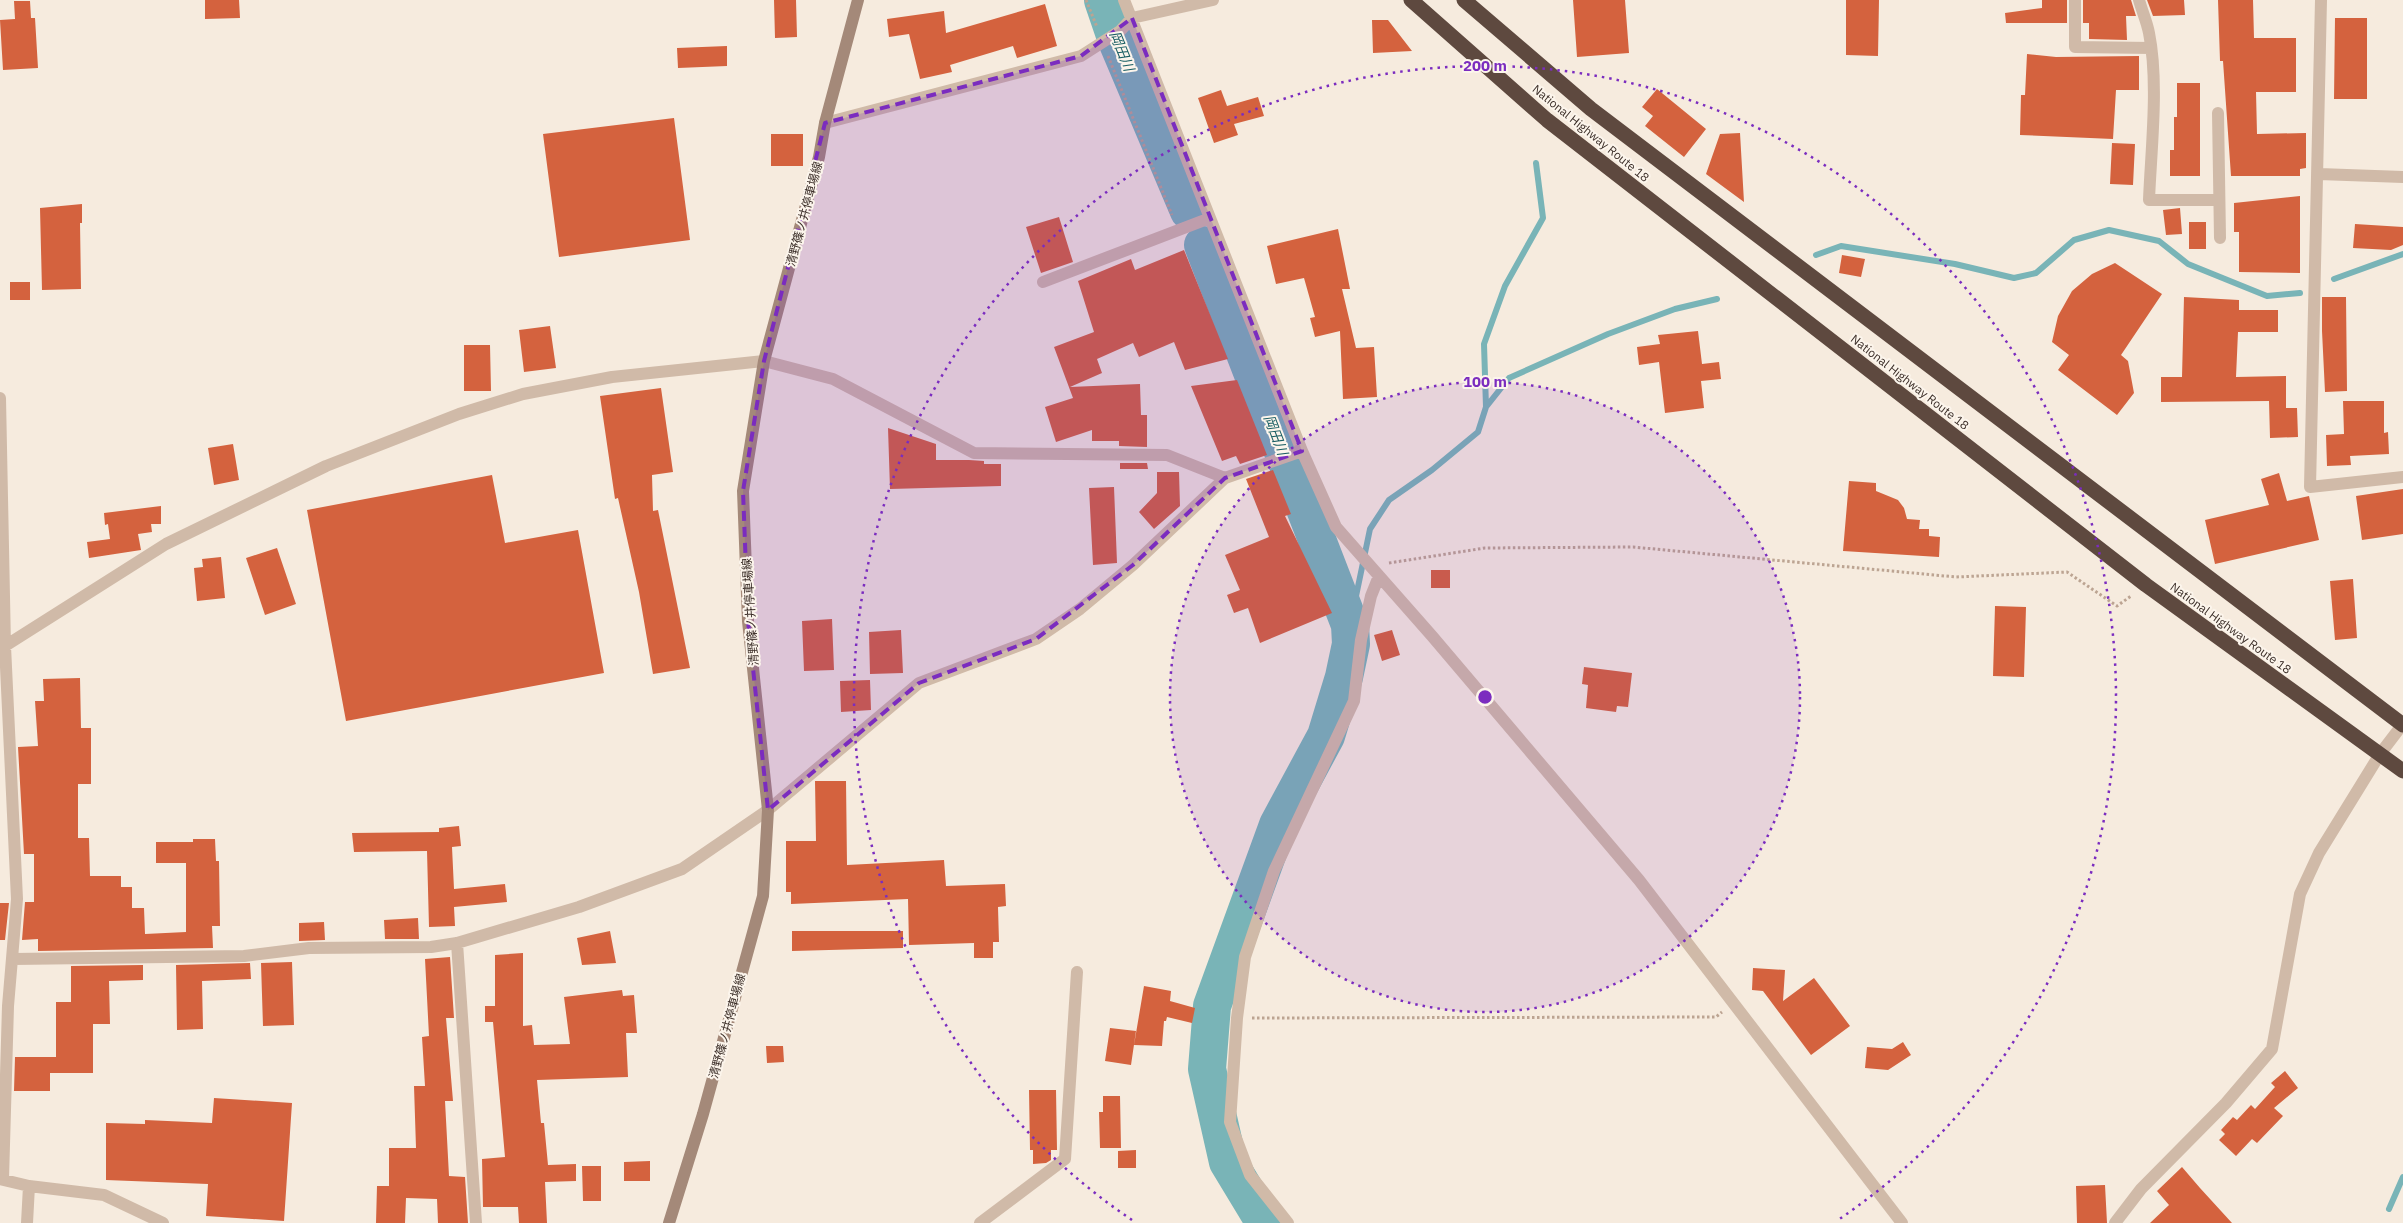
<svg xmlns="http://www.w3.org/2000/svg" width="2403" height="1223" viewBox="0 0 2403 1223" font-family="'IBM Plex Sans','Noto Sans JP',sans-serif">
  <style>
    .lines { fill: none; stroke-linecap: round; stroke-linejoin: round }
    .stream { stroke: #79b4b7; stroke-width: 6 }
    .river { stroke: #79b4b7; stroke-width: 38 }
    .building { fill: #d4623e }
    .path { stroke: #bca492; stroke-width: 3; stroke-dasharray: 2.5 2.5; stroke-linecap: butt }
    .street { stroke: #d0baa8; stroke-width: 12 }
    .secondary { stroke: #a48979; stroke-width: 12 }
    .highway { stroke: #5e493f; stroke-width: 15 }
    .marked { fill: #7b2cbf; fill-opacity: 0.2; stroke: #7b2cbf; stroke-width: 4; stroke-dasharray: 10 6; stroke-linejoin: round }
    .ring { fill: none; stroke: #7b2cbf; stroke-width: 2.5; stroke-dasharray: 2.5 5 }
    .labels { text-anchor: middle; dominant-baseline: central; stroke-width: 4; stroke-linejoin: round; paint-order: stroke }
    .street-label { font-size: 12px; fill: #3c2f29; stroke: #fcf5ec }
    .water-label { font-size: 14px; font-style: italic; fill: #195e63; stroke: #fcf5ec }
    .centre { fill: #7b2cbf; stroke: #fcf5ec; stroke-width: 2.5 }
    .ring-label { font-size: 15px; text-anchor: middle; font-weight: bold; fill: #7b2cbf; stroke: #fcf5ec; stroke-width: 4; stroke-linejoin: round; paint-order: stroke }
  </style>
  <rect width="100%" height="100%" fill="#f6ebde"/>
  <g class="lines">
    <path class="stream" d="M1816,255L1841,246L1955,264L2014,278L2036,273L2074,240L2109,230L2159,241L2188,264L2267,296L2300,293
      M2334,279L2403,254
      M1486,407L1484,344L1505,286L1543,218L1536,163
      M1350,625L1370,529L1389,500L1432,470L1478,432L1486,407L1509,378L1608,334L1675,309L1717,299
      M2389,1209L2403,1177"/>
    <path class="river" d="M1103,0L1117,41L1189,211
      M1203,245L1350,625L1351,644L1344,677L1326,736L1278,825L1212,1006L1207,1069L1228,1162L1265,1223"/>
  </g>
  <path class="building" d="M205,0H239L240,18L205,19Z
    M774,0H796L797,37L775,38Z
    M1573,0H1625L1629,53L1577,57Z
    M1846,0H1879L1878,56L1846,55Z
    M2042,0H2067V23H2006L2005,13L2042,8Z
    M2083,0H2131L2136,16H2126L2127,40L2089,39V23H2083Z
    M2147,0H2184L2185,15L2153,16Z
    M2218,0H2253L2254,38H2296V92H2256L2257,134L2306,133V168L2300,169V176H2231L2223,61H2220Z
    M14,1H30L31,18H35L38,68L3,70L0,20L15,19Z
    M1045,4L1057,46L1017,58L1013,46L950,65L952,72L920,79L909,34L889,37L887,19L944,11L946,33Z
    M2335,18H2367V99H2334Z
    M1372,20H1388L1412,51L1373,53Z
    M727,46V66L678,68L677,48Z
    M2027,54L2056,57L2139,56V90H2116L2113,139L2020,135L2021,95H2025Z
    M2177,83H2200V176H2170V150H2174V117H2177Z
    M1657,89L1706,129L1684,157L1645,126L1653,116L1642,107Z
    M1221,90L1227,106L1258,97L1264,116L1234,124L1238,135L1214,143L1198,98Z
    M674,118L690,240L559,257L543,134Z
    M1740,133L1744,202L1706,174L1720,134Z
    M771,134H803V166H771Z
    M2112,143L2135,144L2133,185L2110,184Z
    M2300,196V273L2239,272V232H2234V203Z
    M82,204V223H80L81,289L42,290L40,208Z
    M2180,208L2182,234L2166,235L2163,210Z
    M1059,217L1073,262L1041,273L1026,227Z
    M2189,222H2206V249H2189Z
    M2355,224L2403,227V245L2391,250L2353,248Z
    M1338,229L1350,289H1342L1356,348L1374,347L1377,397L1343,399L1340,331L1315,337L1310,318L1315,317L1304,278L1276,284L1267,246Z
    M1184,250L1228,359L1185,370L1174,342L1139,357L1133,343L1097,359L1102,373L1070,387L1140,384L1141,415H1147V447L1119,446V441H1092V430L1056,442L1045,407L1073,398L1054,347L1094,332L1078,281L1131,259L1135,270Z
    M1842,255L1865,259L1861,277L1839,273Z
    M2115,263L2162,294L2121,355L2128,361L2134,393L2117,415L2058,370L2069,355L2052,342L2058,316L2072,291L2092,274Z
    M10,282H30V300H10Z
    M2184,297L2239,300V310H2278V332H2238L2236,377L2286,376V408H2297L2298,437L2270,438L2269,401L2161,402V377H2182Z
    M2322,297H2346L2347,391L2325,392L2322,331Z
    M550,326L556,368L524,372L519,330Z
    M1698,331L1702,364L1719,362L1721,379L1701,381L1704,408L1665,413L1659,362L1639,365L1637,347L1660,344L1658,335Z
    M464,345H490L491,391H464Z
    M1237,380L1267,455L1240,464L1236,456L1222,461L1191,386Z
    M661,388L673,472L652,475L653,511L658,510L690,668L653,674L639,592L618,498L615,499L600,396Z
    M2343,401H2384V433L2388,432L2389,454L2350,456L2351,465L2327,466L2326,435L2344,434Z
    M888,428L936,444V460H969L984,461V464H1001V486L890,489Z
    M233,444L239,480L214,485L208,448Z
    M1120,463H1147L1148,469H1120Z
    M1273,470L1291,514L1285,516L1332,613L1260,643L1248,608L1234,613L1227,595L1240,590L1225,555L1269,537L1246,479Z
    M1157,472H1179L1180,506L1154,529L1139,512L1157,493Z
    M2279,473L2287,501L2309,496L2319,540L2215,564L2205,520L2269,505L2261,479Z
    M492,475L505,543L578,530L604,673L346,721L307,510Z
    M1849,481L1876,483V491L1898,500L1904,508L1907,519L1920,520L1919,529H1929V536L1940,537L1939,557L1843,551Z
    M1114,487L1117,563L1093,565L1089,488Z
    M2403,489V534L2362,540L2356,496Z
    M161,506V524H151L152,532L138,534L141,550L89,558L87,542L110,539L108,524L105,525L104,513Z
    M277,548L296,604L265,615L246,558Z
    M221,557L225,598L197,601L194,568L203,567L202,559Z
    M1431,570H1450V588H1431Z
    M2353,579L2357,638L2335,640L2330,581Z
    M1995,606L2026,607L2024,677L1993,676Z
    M832,619L834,670L804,671L802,621Z
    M901,630L903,673L870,674L869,632Z
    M1392,630L1400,655L1382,661L1374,635Z
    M1584,667L1632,673L1628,707L1617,706L1616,712L1586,708L1588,685L1582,684Z
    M80,678L81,728H91V784H78V838H89L90,876H121V887H132V908H144L145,934L186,932V863H156V842H193V839H215L216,861H219L220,926H212L213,948L38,951V939L22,940L25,902H34V854H24L18,747L38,746L35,701H44L43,679Z
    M870,680L871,710L841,712L840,681Z
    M815,781H846L847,865L944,860L946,886L1005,884L1006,906L998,907L999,942H993V958H974V943L909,945L908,899L791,904V892H786V841H816Z
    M459,826L461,846L452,847L454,889L505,884L507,902L454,907L455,926L429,927L427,851L354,852L352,833L439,832V828Z
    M0,903H9L5,940H0Z
    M418,918L419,939H385L384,920Z
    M324,922L325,940L299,941V923Z
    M610,931L616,963L582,965L577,938Z
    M792,931H903V948L792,951Z
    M523,953V1026L532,1025L534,1045L570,1044L564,997L622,990L623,996L634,995L637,1033H626L628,1077L537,1080L541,1123H544L548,1165L576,1164V1181L545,1182L547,1223H519L518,1207H483L482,1159L505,1157L493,1022H485V1006H495V955Z
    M450,957L454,1018H446L453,1101H445L449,1176L465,1177L468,1223H438L437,1199L406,1198L405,1223H376L377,1186H389V1148H416L414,1086H425L422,1037L429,1036L425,959Z
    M292,962L294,1025L263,1026L261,963Z
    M250,963L251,979L202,981L203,1029L177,1030L176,965Z
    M143,965V980L109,981L110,1024H93V1073H50V1091H14L15,1057H56V1002H71V966Z
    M1753,968L1785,970L1783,1001L1814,978L1850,1026L1811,1055L1763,991L1752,990Z
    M1144,986L1171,991L1170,1001L1195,1008L1192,1023L1167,1017L1166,1021H1164L1162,1046L1134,1045Z
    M1110,1028L1136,1031L1131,1065L1105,1061Z
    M1903,1042L1911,1055L1888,1070L1865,1068L1867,1047L1892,1049Z
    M766,1046H783L784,1062L767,1063Z
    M2285,1071L2298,1088L2274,1108L2283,1116L2257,1143L2252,1139L2236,1156L2219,1140L2225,1134L2221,1130L2233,1117L2237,1120L2251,1105L2255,1109L2275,1087L2271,1083Z
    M1029,1090H1056L1057,1150H1051V1160L1046,1163L1033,1164V1150H1030Z
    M1103,1096H1120L1121,1148H1100L1099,1112H1103Z
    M214,1098L292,1103L284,1221L206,1216L208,1184L106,1180V1123L145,1124V1120L212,1123Z
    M1136,1150V1168H1118V1151Z
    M650,1161V1181H624V1162Z
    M582,1166H601V1201H583Z
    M2182,1167L2200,1188L2232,1223H2150L2169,1205L2157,1191Z
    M2105,1185L2107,1223H2077L2076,1186Z"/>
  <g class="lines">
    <path class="path" d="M1086,0L1097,27
      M1108,56L1172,215
      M1389,563L1485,548L1633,547L1956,577L2067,572L2117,606L2131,596
      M1252,1018L1716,1017L1722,1012"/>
    <path class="street" d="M1124,0L1302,451L1336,527L1432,636L1639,880L1902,1223
      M2075,0V47L2151,48
      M2139,0C2142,11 2147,22 2149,33C2159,83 2151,149 2149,200H2219
      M2321,0L2310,487L2403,477
      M2218,113L2220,238
      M825,123L1081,56L1120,31L1132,18L1213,0
      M2319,174L2403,177
      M1043,282L1210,218
      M0,398L5,646L17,899L8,1006L3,1179
      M0,647L5,646L166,544L326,466L459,414L523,394L612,377L764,361L833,379L974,453L1167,455L1225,478
      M457,943L476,1223
      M13,959L244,956L309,948L431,947L457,943L579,907L682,869L768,810L919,683L1036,639L1080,609L1133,565L1225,478L1302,451
      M0,1179L29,1186L104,1195L163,1223
      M27,1223L29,1186
      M980,1223L1065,1159L1077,972
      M1288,1223L1250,1175L1230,1122L1237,1018L1245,957L1274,871L1354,701L1361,640L1371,596L1379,576
      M2115,1223L2141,1189L2226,1103L2272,1049L2300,894L2319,853L2380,754L2403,724"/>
    <path class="secondary" d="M669,1223L703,1114L763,896L768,810L748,621L743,491L764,361L819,157L825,123L858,0"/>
    <path class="highway" d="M1411,0L1547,120L2146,585L2403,771
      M1464,0L1591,109L2403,725"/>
  </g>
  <path class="marked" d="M1132,18L1302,451L1225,478L1133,565L1036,639L919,683L768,810L748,621L743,491L764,361L825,123L1081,56Z"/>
  <circle cx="1485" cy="697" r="315" fill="#7b2cbf" fill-opacity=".12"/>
  <g class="ring">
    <circle cx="1485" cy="697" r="315"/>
    <path d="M1132 1220A631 631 0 1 1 1838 1220"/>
  </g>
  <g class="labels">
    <g class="street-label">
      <text transform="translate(1591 133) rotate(39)">National Highway Route 18</text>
      <text transform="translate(804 214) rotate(-75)">清野篠ノ井停車場線</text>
      <text transform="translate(1910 382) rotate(38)">National Highway Route 18</text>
      <text transform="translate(750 612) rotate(-94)">清野篠ノ井停車場線</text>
      <text transform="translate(2231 628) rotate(36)">National Highway Route 18</text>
      <text transform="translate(727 1026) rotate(-75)">清野篠ノ井停車場線</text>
    </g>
    <g class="water-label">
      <text transform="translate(1122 51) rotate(68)">岡田川</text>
      <text transform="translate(1276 435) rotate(69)">岡田川</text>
    </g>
  </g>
  <circle cx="1485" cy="697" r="8" class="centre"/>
  <g class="ring-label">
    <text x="1485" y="71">200 m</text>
    <text x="1485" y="387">100 m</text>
  </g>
</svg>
